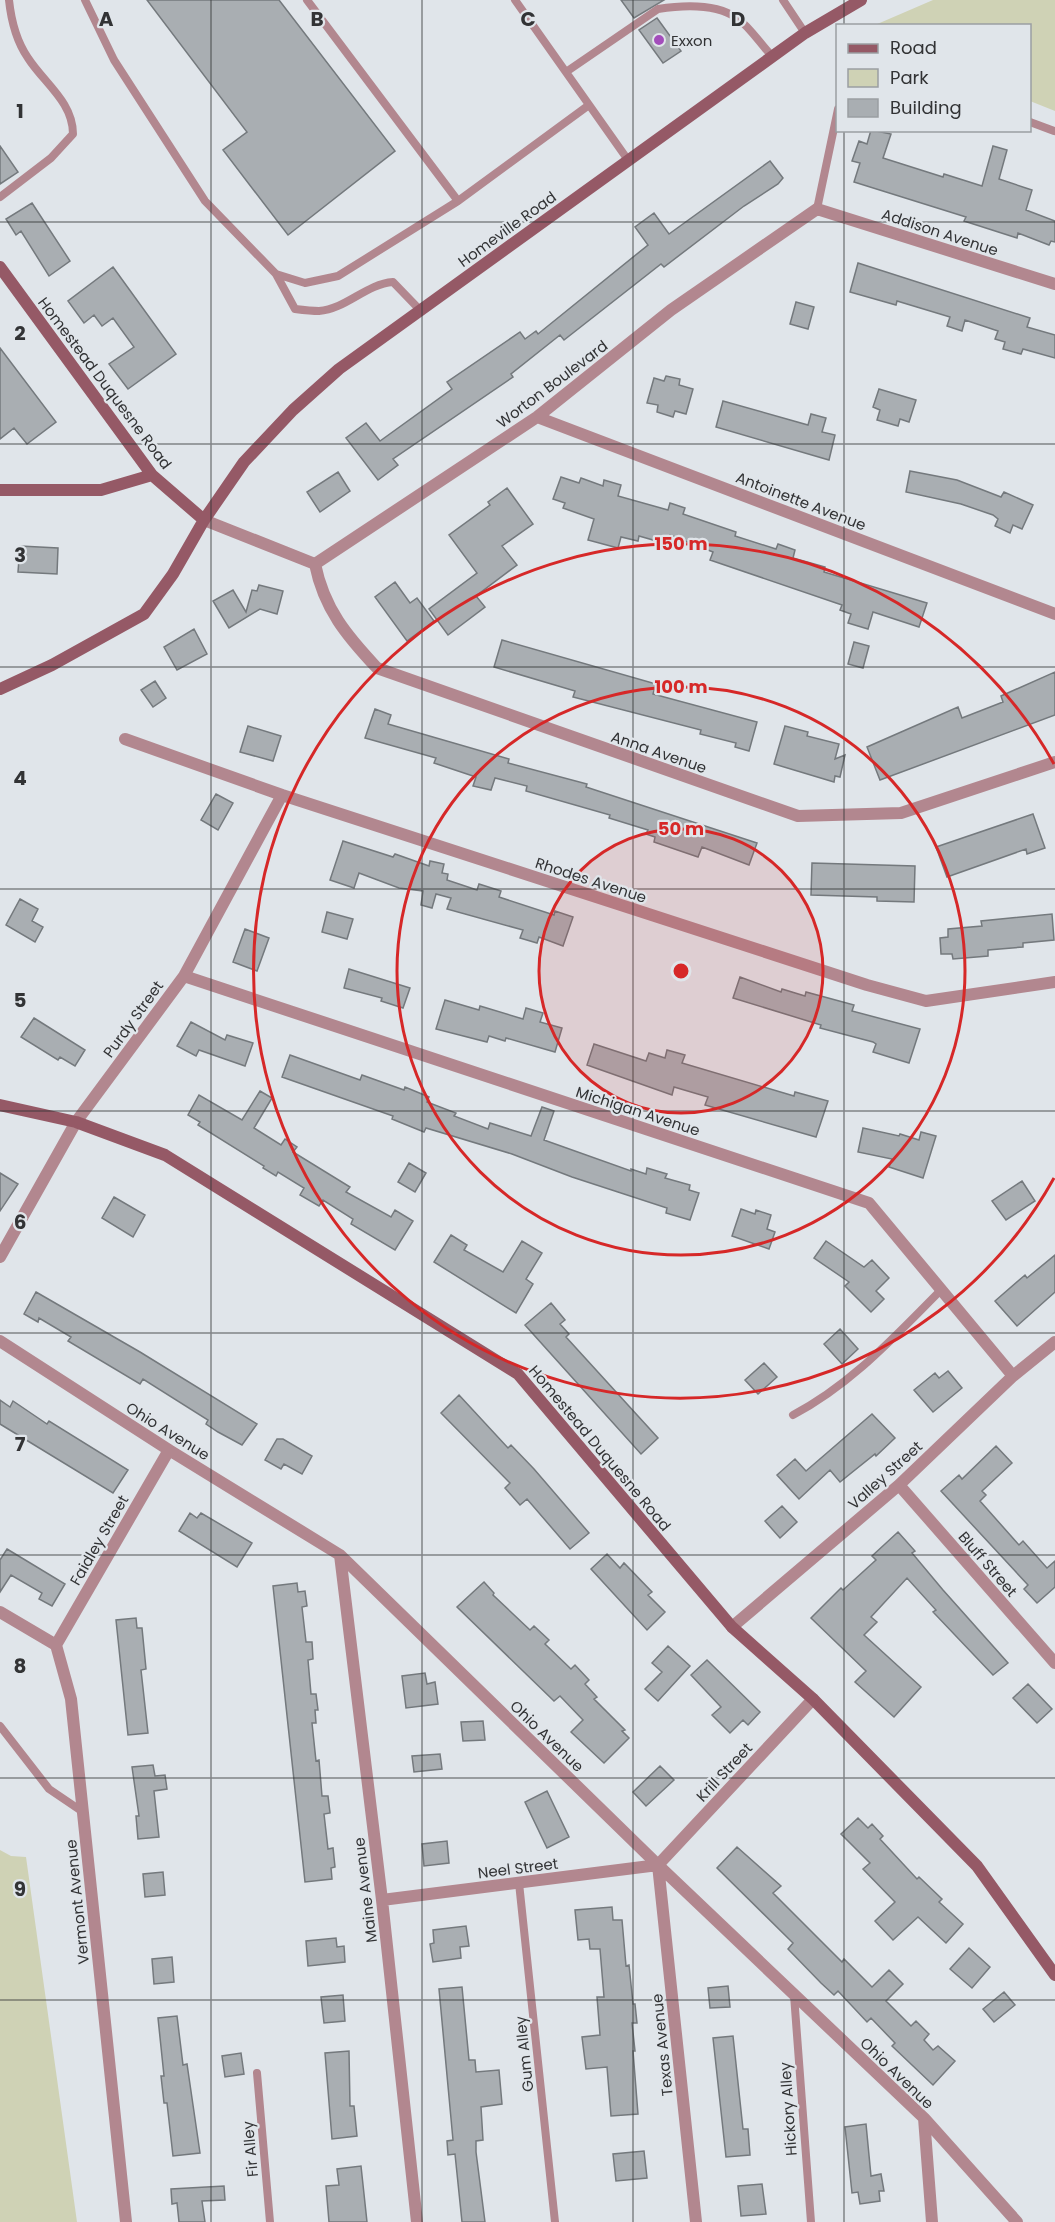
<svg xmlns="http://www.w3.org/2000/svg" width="1055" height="2222" viewBox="0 0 1055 2222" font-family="Poppins,sans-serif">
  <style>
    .green { fill: #cfd2b5 }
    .building { fill: #a9aeb2; stroke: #74797d; stroke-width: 1.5 }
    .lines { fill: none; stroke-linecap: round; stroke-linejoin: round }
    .lane { stroke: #b2878f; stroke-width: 8 }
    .street { stroke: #b2878f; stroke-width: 12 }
    .secondary { stroke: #955966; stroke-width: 12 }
    .grid { fill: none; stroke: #323335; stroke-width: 1.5; stroke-opacity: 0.55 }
    .ring { fill: none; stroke: #d62828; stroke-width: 3 }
    .poi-dot { fill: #a34dbb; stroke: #e0e5ea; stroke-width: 2 }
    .labels { text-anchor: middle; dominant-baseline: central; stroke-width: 4.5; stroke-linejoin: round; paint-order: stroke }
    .poi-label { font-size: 15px; fill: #323335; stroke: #e0e5ea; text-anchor: start }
    .street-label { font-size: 15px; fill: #323335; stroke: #e0e5ea }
    .grid-label { font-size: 20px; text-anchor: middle; font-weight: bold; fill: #323335; stroke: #e0e5ea; stroke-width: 4.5; stroke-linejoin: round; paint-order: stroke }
    .centre { fill: #d62828; stroke: #e0e5ea; stroke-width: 3 }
    .ring-label { font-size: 18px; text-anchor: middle; font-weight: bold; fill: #d62828; stroke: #e0e5ea; stroke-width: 4.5; stroke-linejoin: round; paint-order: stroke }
  </style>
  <rect width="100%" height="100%" fill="#e0e5ea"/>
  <path class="green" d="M933,0H1055V111L1030,101V26L875,25Z
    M0,1850L11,1856L26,1857L77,2222H0Z"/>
  <path class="building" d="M147,0H279L395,151L288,235L223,150L247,132Z
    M621,0H664L634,18Z
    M657,18L681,51L663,63L639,30Z
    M871,130L891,134L883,158L943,177L944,174L982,186L993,146L1007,150L999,179L1032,190L1026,210L1055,221V242L1051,241L1049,245L1018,233L1017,238L964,221L966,217L854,182L860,163L852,161L859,141L867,144Z
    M0,146L18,172L0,184Z
    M770,161L783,178L778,184L744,206L664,267L661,264L564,340L560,335L511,374L513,377L393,459L398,465L378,480L346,438L366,423L380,441L452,389L447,382L520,332L525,339L536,331L538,334L648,245L635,227L654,213L669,234Z
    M32,203L70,261L49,276L21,231L16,235L6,219Z
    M858,263L1030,318L1027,327L1055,335V358L1023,349L1021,354L1003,349L1005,342L995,339L998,331L965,320L962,331L947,326L950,317L897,301L896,305L850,292Z
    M113,267L176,354L128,389L109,364L134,347L113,318L102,326L94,315L84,323L68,301Z
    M796,302L814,307L808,329L790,324Z
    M0,348L56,422L27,444L14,428L0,439Z
    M666,376L680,379L679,385L693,389L686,414L675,411L673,417L657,412L658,405L647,403L654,378L664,381Z
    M879,389L916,400L909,422L900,419L898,426L877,420L880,410L873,407Z
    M723,401L808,425L811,414L826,418L822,432L835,435L829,460L716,427Z
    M910,471L957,480L1001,497L1004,492L1033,505L1022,529L1013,525L1010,533L995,526L998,519L993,515L961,504L906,492Z
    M338,472L350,491L320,512L307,492Z
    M561,477L579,483L581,478L603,486L604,480L621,485L618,496L668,510L670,503L685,508L683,514L736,532L735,536L776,549L778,544L795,550L793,558L825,567L824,572L927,603L919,627L873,612L868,629L848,623L851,614L840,610L842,605L710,560L713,552L670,535L667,544L639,536L638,541L621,537L618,548L588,540L594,519L563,508L565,503L553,499Z
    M507,488L533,524L502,546L517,565L476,596L485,607L448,635L429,609L477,573L449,535L490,505L488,502Z
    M20,546L58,548L57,574L18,572Z
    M395,582L410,603L417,598L434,621L407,641L375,597Z
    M259,585L283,591L277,614L260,609L229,628L213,601L233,590L246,612L252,590L257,591Z
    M194,629L207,654L177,670L164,647Z
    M502,640L656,684L653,694L757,722L749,751L735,747L736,743L700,734L701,730L573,697L575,691L494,667Z
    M854,642L869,646L863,668L848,664Z
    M1055,672V715L880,780L867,747L958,707L962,718L1003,702L1001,696Z
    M155,681L166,698L153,707L141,690Z
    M375,709L391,715L388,724L509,759L508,763L587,784L586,787L757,843L749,865L702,847L698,857L654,842L655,837L646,834L648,830L609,818L610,815L526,791L527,786L495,778L491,790L473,786L476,777L434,763L436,758L365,738Z
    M248,726L281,736L273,761L240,752Z
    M785,726L808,732L807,736L839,744L835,759L845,755L840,777L835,776L834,782L774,764Z
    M216,794L233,803L218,830L201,820Z
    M1033,814L1045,848L1027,854L1026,849L947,877L936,847Z
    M343,841L393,857L395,854L429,866L430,861L444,864L442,873L448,874L447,880L477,890L479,884L501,891L499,897L554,915L555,911L573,917L563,946L539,937L537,943L520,938L523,930L447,909L451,898L436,894L432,908L421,905L423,891L399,888L359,873L354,888L330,880Z
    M812,863L915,866L914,902L877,901V897L811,895Z
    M20,899L38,909L32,921L43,927L35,942L6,925Z
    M327,912L353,919L347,939L322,932Z
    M1052,914L1054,940L1023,943V947L988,950V956L953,959L952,954H941L940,938L948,937V929L982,926L981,921Z
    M245,929L269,938L257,971L233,962Z
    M349,969L410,988L403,1008L381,1001L382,998L344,988Z
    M740,977L781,992L782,989L805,996L806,992L854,1005L852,1011L920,1029L909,1063L873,1052L876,1044L873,1042L820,1028L821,1025L733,998Z
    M445,1000L479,1010L480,1006L523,1019L526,1008L543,1013L540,1022L562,1028L555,1052L506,1038L505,1041L489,1036L487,1042L436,1029Z
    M34,1018L85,1050L75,1066L60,1057L58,1060L21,1037Z
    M191,1022L225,1040L227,1035L253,1043L245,1066L199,1050L196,1056L177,1046Z
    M594,1044L646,1061L649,1053L665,1058L667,1050L685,1055L682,1063L794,1096L795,1092L828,1101L816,1137L705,1105L708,1097L674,1087L672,1095L587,1065Z
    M290,1055L360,1080L362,1075L404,1090L405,1087L429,1097L427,1102L456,1113L454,1116L488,1129L490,1123L531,1136L542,1107L554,1111L544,1140L631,1171V1169L646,1174L647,1168L667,1174L665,1178L690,1185L689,1190L699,1193L690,1220L666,1213L667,1208L572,1177L512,1154L426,1128L424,1132L392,1119L393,1116L282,1077Z
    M260,1091L272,1098L254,1128L281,1145L285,1139L297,1147L293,1152L350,1187L346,1192L391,1217L395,1210L413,1221L395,1250L351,1224L353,1219L323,1200L319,1206L300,1195L304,1188L278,1172L276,1176L263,1168L264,1166L198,1125L200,1122L188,1115L199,1095L242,1120Z
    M863,1128L899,1136L900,1134L919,1140L921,1132L936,1136L923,1178L889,1167L892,1159L858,1152Z
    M409,1163L426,1173L415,1192L398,1182Z
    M0,1173L18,1184L0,1211Z
    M1022,1181L1035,1201L1006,1220L992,1201Z
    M114,1197L145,1215L133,1237L102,1218Z
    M741,1209L755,1214L756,1210L771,1215L767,1229L775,1232L769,1249L732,1236Z
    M451,1235L467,1245L464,1250L503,1272L522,1241L542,1253L526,1279L533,1284L516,1313L434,1262Z
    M826,1241L864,1267L872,1260L889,1278L876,1291L884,1299L871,1312L845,1286L849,1282L814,1258Z
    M1055,1255V1292L1017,1326L995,1301L1025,1275L1027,1278Z
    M36,1292L140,1352L257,1424L242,1445L218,1432L206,1424L208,1420L143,1379L140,1384L68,1341L71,1337L39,1318L38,1322L24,1314Z
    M551,1303L565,1320L560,1324L569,1334L566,1337L658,1438L641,1454L525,1325Z
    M840,1329L858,1349L842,1364L824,1344Z
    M764,1363L777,1377L758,1394L745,1380Z
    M948,1371L962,1388L933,1412L914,1390L935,1373L939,1378Z
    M459,1395L508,1448L511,1445L534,1469L589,1533L570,1549L527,1499L520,1505L505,1488L510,1483L441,1413Z
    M0,1400L10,1407L13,1401L47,1424L49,1421L128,1470L113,1493L0,1424Z
    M872,1414L895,1438L876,1456L875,1454L840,1482L830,1470L799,1499L777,1475L795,1459L806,1471Z
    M277,1439H283L312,1456L302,1474L284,1464L281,1469L265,1460Z
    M996,1446L1012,1463L982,1491L986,1495L980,1501L1019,1545L1023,1541L1047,1568L1055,1561V1587L1037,1603L1024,1589L1028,1585L941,1491L959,1475L962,1479Z
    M782,1506L797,1522L780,1538L765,1521Z
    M190,1513L197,1518L201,1513L252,1543L237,1567L179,1531Z
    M898,1532L915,1551L912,1553L943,1590L1008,1663L993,1675L933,1612L936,1610L907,1578L871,1617L877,1622L864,1635L921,1687L894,1717L855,1682L866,1671L811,1618L841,1588L843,1590L876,1560L872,1556Z
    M7,1549L65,1584L52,1606L39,1599L42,1593L11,1575L0,1592V1560Z
    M607,1554L620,1568L624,1563L652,1592L648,1595L665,1612L647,1630L591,1569Z
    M484,1582L494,1593L493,1595L530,1630L534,1626L549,1640L545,1644L571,1669L575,1665L589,1680L585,1684L597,1697L594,1699L625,1730L622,1731L629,1738L604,1763L571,1732L583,1720L560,1696L554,1701L457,1607Z
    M297,1583L298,1592L305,1591L307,1606L302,1607L306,1642H312L313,1659L308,1660L311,1694H316L318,1710H315L316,1723H312L316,1761L319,1760L322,1796H328L330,1813L324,1814L328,1849L333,1848L335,1867L331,1868L332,1879L305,1882L273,1586Z
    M136,1618L137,1628H142L146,1669L141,1670L148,1733L128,1735L116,1620Z
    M668,1646L690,1666L658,1701L645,1689L662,1672L652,1663Z
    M707,1660L760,1712L748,1725L743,1720L730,1733L712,1715L721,1707L691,1675Z
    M425,1673L427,1684L435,1682L438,1704L406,1708L402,1676Z
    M1028,1684L1052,1709L1037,1723L1013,1698Z
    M483,1721L485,1740L463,1741L461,1722Z
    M440,1754L442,1769L414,1772L412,1756Z
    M153,1765L155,1776L165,1775L167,1789L154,1791L159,1837L138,1839L136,1816H139L132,1767Z
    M660,1766L674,1780L646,1806L633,1792Z
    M547,1791L569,1837L547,1848L525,1802Z
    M858,1818L868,1828L872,1824L883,1836L880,1839L917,1879L919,1877L942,1899L939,1902L963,1924L946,1943L918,1917L893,1940L875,1921L895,1902L863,1869L870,1863L841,1834Z
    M447,1841L449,1863L424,1866L422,1844Z
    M737,1847L781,1886L773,1893L842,1962L844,1959L872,1987L889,1970L903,1984L886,2001L911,2026L916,2021L929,2034L924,2040L933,2050L938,2046L955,2061L933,2085L892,2046L895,2043L871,2018L867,2022L838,1991L834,1995L821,1983L788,1949L793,1943L717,1868Z
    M163,1872L165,1895L145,1897L143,1874Z
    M612,1907L613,1920H622L626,1966L629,1965L633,2004H635L637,2023H632L635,2051H633L638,2114L611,2116L607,2067L586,2069L582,2037L600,2035L597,1997H604L600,1949H590L589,1939L578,1940L575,1910Z
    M466,1926L469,1946L460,1947L461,1958L433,1962L430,1944L434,1943L433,1930Z
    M336,1938L337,1947L344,1946L345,1962L308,1966L306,1941Z
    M969,1948L990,1967L972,1988L950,1969Z
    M172,1957L174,1982L154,1984L152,1959Z
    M728,1986L730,2007L710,2008L708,1988Z
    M462,1987L469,2060H475L476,2072L499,2070L502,2104L481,2107L483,2140L476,2141V2152L485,2222H462L455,2154L448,2155L447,2141L453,2140L439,1989Z
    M1004,1992L1015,2005L994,2022L983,2009Z
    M343,1995L345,2021L324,2023L321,1997Z
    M177,2016L183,2065L187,2064L200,2153L173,2156L167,2103H164L161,2076H164L158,2018Z
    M733,2036L743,2129H748L750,2155L726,2157L713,2038Z
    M349,2051L350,2106H354L357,2136L332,2139L325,2053Z
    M241,2053L244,2074L225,2077L222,2056Z
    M866,2124L871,2176L881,2174L884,2191H879L880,2201L860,2204L858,2192L852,2193L845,2127Z
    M644,2151L647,2178L616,2181L613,2154Z
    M361,2166L367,2222H329L326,2186L339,2185L337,2169Z
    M762,2184L766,2214L741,2216L738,2186Z
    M224,2186L225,2200L202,2201L205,2222H179L177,2203L172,2204L171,2189Z"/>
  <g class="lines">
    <path class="lane" d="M85,0L114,60L205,201L276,274L305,283L338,276L458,201L589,105
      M307,0L458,201
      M515,0L628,160
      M783,0L805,33
      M566,72L658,9C683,5 715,3 737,18C750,27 761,45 772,56
      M1030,122L1054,131
      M0,197L51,158L73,134C73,102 44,83 28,58C17,42 11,19 9,0
      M817,209L838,109
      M276,274L295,309C303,310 311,311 319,311C346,309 366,284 393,282L420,310
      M793,1415C852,1384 895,1336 941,1290
      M0,1726L49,1789L83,1812
      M519,1883L555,2222
      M794,1995L811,2222
      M257,2073L270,2222"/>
    <path class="street" d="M537,417L1055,614
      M204,520L315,564L537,417L671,310L817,209L1055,284
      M315,564C324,609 347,636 377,668L798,816L901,813L1055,762
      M125,739L282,795L867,985L926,1001L1055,982
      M184,976L869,1203L1013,1376
      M0,1257L76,1122L184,976L282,795
      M0,1341L169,1450L340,1555L658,1865L924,2118L1017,2222
      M899,1485L1055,1663
      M340,1555L382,1900L417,2222
      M0,1612L56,1645L71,1699L126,2222
      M732,1627L899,1485L1013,1376L1055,1342
      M56,1645L169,1450
      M658,1865L696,2222
      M658,1865L813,1699
      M382,1900L658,1865
      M924,2118L932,2222"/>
    <path class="secondary" d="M0,267L152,475L204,520
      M0,490H101L152,475
      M0,689L52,665L144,614L173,574L204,520L244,462L293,410L339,369L805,33L861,0
      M0,1105L76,1122L165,1155L518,1374L732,1627L813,1699L977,1866L1055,1975"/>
  </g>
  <path class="grid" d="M211,0V2222M422,0V2222M633,0V2222M844,0V26M844,130V2222M0,222H1055M0,444H1055M0,667H1055M0,889H1055M0,1111H1055M0,1333H1055M0,1555H1055M0,1778H1055M0,2000H1055"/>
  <circle cx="681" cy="971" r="142" fill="#d62828" fill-opacity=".12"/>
  <g class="ring">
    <circle cx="681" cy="971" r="142"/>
    <circle cx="681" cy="971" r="284"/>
    <path d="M1054 1178A427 427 0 1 1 1054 764"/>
  </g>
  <circle class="poi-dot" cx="659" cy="40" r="6"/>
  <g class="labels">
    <g class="poi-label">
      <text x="671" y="40">Exxon</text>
    </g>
    <g class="street-label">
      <text transform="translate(507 229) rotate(-36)">Homeville Road</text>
      <text transform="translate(940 232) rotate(18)">Addison Avenue</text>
      <text transform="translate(105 383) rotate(53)">Homestead Duquesne Road</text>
      <text transform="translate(552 384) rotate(-37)">Worton Boulevard</text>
      <text transform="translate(801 501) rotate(21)">Antoinette Avenue</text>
      <text transform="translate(659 752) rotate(19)">Anna Avenue</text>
      <text transform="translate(591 880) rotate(18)">Rhodes Avenue</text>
      <text transform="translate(133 1019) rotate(-54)">Purdy Street</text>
      <text transform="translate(638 1111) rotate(18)">Michigan Avenue</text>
      <text transform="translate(168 1431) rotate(32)">Ohio Avenue</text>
      <text transform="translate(600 1448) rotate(50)">Homestead Duquesne Road</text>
      <text transform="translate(885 1475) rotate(-42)">Valley Street</text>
      <text transform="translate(99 1540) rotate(-60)">Faidley Street</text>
      <text transform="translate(988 1564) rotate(49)">Bluff Street</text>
      <text transform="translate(547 1736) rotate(44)">Ohio Avenue</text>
      <text transform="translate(724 1772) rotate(-47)">Krill Street</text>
      <text transform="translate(518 1868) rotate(-7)">Neel Street</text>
      <text transform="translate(365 1890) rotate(-97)">Maine Avenue</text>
      <text transform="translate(77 1902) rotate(-96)">Vermont Avenue</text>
      <text transform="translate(662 2045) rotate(-96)">Texas Avenue</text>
      <text transform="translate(524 2054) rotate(-96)">Gum Alley</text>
      <text transform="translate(897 2073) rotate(44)">Ohio Avenue</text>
      <text transform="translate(788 2109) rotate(-94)">Hickory Alley</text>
      <text transform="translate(250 2149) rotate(-95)">Fir Alley</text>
    </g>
  </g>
  <g class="grid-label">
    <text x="106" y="26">A</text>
    <text x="317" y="26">B</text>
    <text x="528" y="26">C</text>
    <text x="738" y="26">D</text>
    <text x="20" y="118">1</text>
    <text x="20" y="340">2</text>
    <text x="20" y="562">3</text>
    <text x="20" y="785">4</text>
    <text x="20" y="1007">5</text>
    <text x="20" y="1229">6</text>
    <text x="20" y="1451">7</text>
    <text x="20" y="1673">8</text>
    <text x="20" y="1896">9</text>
  </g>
  <circle cx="681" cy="971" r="9" class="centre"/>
  <g class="ring-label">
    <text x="681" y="550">150 m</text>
    <text x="681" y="693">100 m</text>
    <text x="681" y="835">50 m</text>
  </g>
  <rect x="836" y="24" width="195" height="108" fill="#e0e5ea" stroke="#9a9ea2" stroke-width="1.5"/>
  <rect x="848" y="44" width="30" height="9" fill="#955966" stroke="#9a9ea2" stroke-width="1.5"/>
  <text x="890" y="54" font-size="18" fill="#323335">Road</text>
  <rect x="848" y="69" width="30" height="18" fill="#cfd2b5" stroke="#9a9ea2" stroke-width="1.5"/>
  <text x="890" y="84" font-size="18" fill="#323335">Park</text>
  <rect x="848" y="99" width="30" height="18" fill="#a9aeb2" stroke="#9a9ea2" stroke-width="1.5"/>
  <text x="890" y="114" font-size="18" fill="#323335">Building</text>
</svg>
